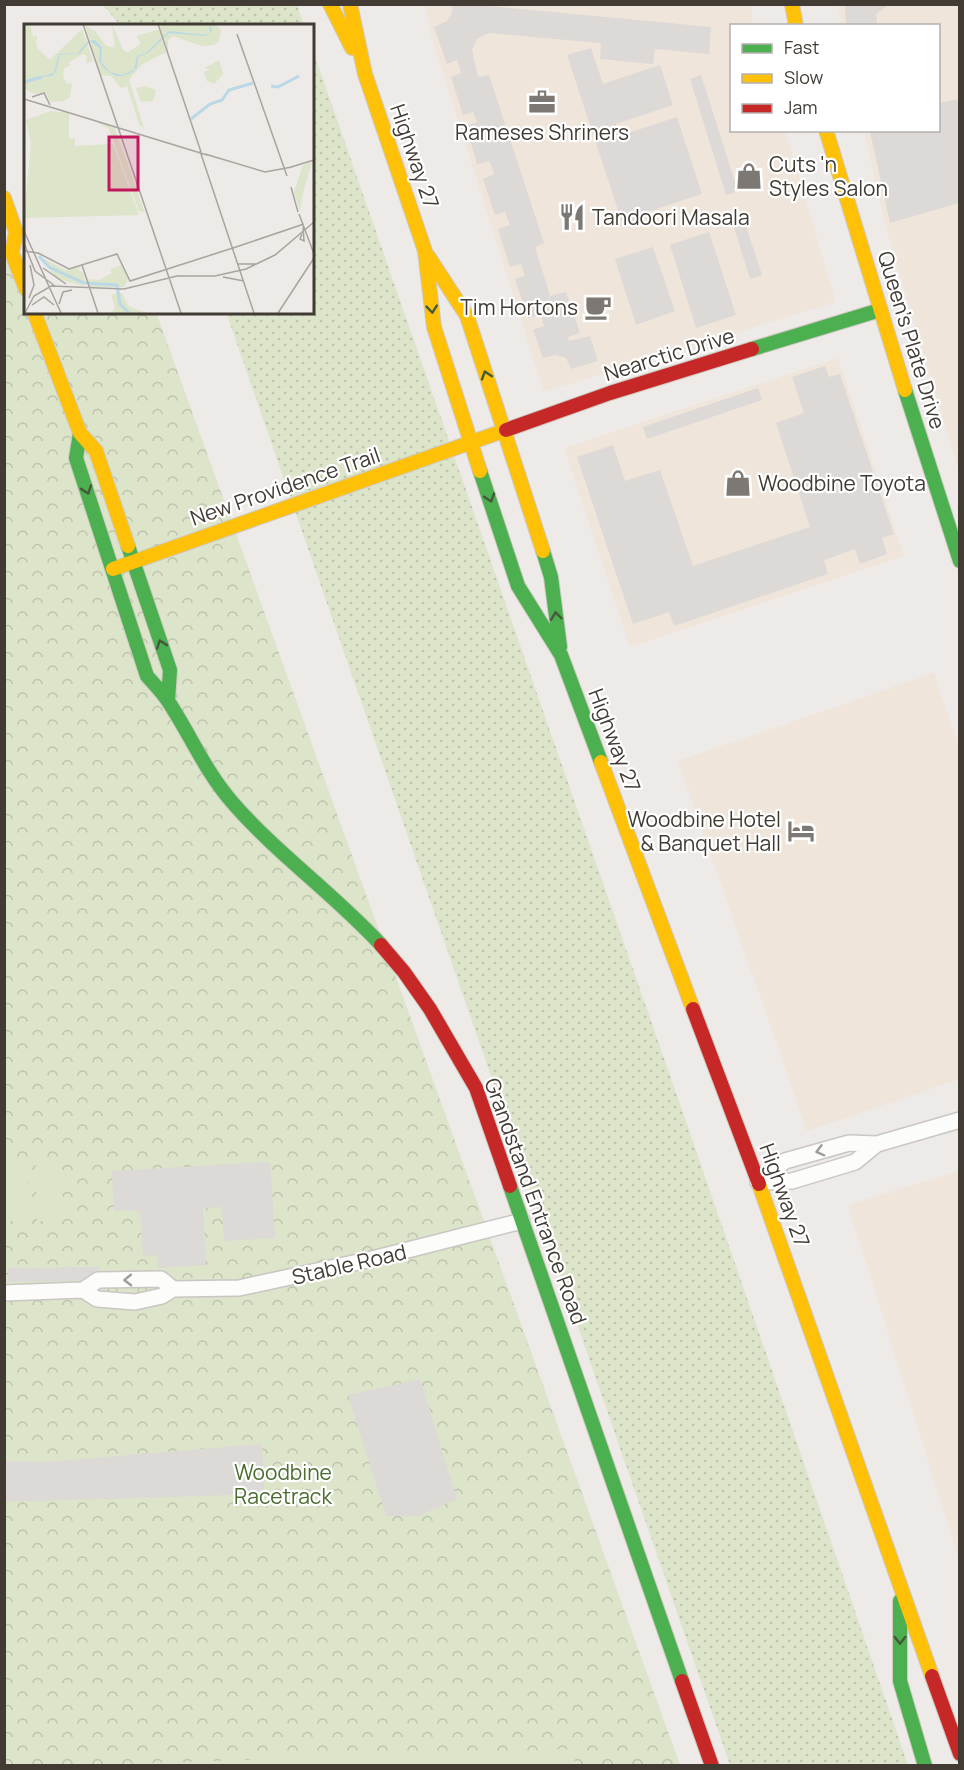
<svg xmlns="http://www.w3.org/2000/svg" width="964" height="1770" viewBox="0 0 964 1770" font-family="Manrope,sans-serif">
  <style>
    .commercial { fill: #efe5da }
    .grass { fill: url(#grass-dots) }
    .forest { fill: url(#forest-crowns) }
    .pitch { fill: #dce4c9 }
    .parking { fill: #dcd9d7 }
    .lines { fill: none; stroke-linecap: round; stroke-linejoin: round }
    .street-casing { stroke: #c9c6c3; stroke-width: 18 }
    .fast-casing { stroke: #cec9c1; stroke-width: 16 }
    .slow-casing { stroke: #cec9c1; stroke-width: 16 }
    .jam-casing { stroke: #cec9c1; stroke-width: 16 }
    .street { stroke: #fcfcfb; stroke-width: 15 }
    .fast { stroke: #4caf50; stroke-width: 14 }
    .slow { stroke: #ffc107; stroke-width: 14 }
    .jam { stroke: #c62828; stroke-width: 14 }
    .oneway { stroke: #44583b }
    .oneway2 { stroke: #9e9c98 }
    .labels { text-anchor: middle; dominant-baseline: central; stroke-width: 4.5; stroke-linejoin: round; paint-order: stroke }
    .poi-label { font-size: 21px; fill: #413b34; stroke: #fff; text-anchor: start }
    .street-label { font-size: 21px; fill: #413b34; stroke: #fff }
    .park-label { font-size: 21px; fill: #4a6c2f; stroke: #fff }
    .inset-river { fill: none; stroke: #bbd8e7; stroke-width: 3 }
    .inset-road { fill: none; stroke: #a8a49f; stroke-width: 1.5 }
    .view { fill: #c2185b; fill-opacity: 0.15; stroke: #c2185b; stroke-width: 3 }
    .inset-edge { fill: none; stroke: #413b34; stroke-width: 3 }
  </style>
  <defs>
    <pattern id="grass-dots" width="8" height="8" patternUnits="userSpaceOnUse" patternTransform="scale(1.5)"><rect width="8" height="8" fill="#dce4c9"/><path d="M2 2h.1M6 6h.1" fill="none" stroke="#bec4ad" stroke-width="1.8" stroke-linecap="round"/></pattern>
    <pattern id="forest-crowns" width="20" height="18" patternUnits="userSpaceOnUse" patternTransform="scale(1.5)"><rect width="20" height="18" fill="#dce4c9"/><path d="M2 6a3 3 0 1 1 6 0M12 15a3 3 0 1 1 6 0" fill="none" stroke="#bec4ad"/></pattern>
  </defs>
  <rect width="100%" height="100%" fill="#edeae7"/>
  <path class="commercial" d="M425,5H752V18L754,25L732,26V130L785,131L836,302L544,392L431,35Z
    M839,5H959V472L887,231L864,131L938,130V26L840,25Z
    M838,358L904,556L630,647L564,448Z
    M934,673L959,747V1079L807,1131L678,761Z
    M959,1171H960L959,1560L848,1205Z"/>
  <path class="grass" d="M103,5H297L304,25H120Z
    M312,48L682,1110L908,1765H730L226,312H312Z"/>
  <path class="forest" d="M25,260L26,312H156L680,1765H5L4,261Z"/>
  <path class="pitch" d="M62,1163L63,1221H37L36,1164Z
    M5,1164H27L28,1221H5Z
    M574,1749L575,1765H93Z"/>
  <path class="parking" d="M469,4L711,27L709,54L655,49L653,64L600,59L601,43L489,33L477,39L472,50L478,77L489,75L544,243L535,247L550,296L566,292L580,333L568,337L569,341L590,336L598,361L571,369L566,358L555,355L543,358L533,330L544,326L541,315L528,318L515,279L525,276L521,264L510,267L498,229L510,225L505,212L495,215L483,179L494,174L490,161L477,164L466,126L477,122L473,112L463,115L451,77L461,73L457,60L447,64L434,27L447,21L452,13V5Z
    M845,5V4L888,5L876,14L878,26L846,25Z
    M591,48L603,84L660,65L673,105L616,124L619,136L677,117L702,194L647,212L648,217L623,225L567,55Z
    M701,75L738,191L726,195L690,79Z
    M959,99V203L890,223L870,131L938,130L939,103Z
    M744,220L762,275L750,279L733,224Z
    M709,232L736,315L696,328L670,245Z
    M653,247L675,311L636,325L615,259Z
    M825,366L829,377L840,374L894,534L882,538L887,554L860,564L855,549L824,560L828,574L674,626L669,612L633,624L577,457L613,445L625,481L660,470L693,566L810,527L776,423L804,413L792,377Z
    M758,388L762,400L647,439L643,427Z
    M270,1162L275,1238L224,1241L222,1207L203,1208L206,1265L158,1268L157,1255L143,1256L140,1210L114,1211L112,1171Z
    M100,1267V1280L8,1282V1268Z
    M420,1379L457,1499L418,1516H386L348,1395Z
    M262,1444L264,1494L5,1502V1461L46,1462Z"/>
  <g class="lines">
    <defs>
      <path id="street" d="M758,1182L785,1161L849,1143L877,1144L960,1120
        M758,1182L792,1181L855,1162L877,1144
        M83,1290L97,1299L135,1302L162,1296L173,1289L239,1288L372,1259L522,1221
        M4,1293L83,1290L98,1280L161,1279L173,1289"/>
      <path id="fast" d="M752,349L880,310
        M905,390L960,561
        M80,433L76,458L147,676C154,684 162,692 168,701C190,734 205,771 232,802C277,854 334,894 381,945
        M480,471L518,586L561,655L601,762
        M128,546L170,670L168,701
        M543,551L551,577L560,647
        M510,1186L682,1681
        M900,1601V1681L925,1766"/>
      <path id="slow" d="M330,4L352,48
        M350,4L365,74L425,251L434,327L480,471
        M792,4L796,26
        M826,130L905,390
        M4,198L16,232L12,253L26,289
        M428,256L467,316L543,551
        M34,312L80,433L96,451L128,546
        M113,569L506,430
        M601,762L693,1009
        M759,1184L932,1676"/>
      <path id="jam" d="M506,430L610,393L752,349
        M381,945L404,972L430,1009L476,1088L510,1186
        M693,1009L759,1184
        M932,1676L960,1754
        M682,1681L712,1766"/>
    </defs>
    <use href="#street" class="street-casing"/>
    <use href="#fast" class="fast-casing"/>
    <use href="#slow" class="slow-casing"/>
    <use href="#jam" class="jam-casing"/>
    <use href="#street" class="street"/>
    <use href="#fast" class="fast"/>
    <use href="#slow" class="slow"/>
    <use href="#jam" class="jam"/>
  </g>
  <defs><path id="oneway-chevron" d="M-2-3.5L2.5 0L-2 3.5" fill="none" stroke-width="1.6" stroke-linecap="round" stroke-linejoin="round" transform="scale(1.5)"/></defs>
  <g class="oneway">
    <use href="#oneway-chevron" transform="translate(432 309) rotate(84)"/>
    <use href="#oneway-chevron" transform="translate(486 375) rotate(-108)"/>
    <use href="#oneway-chevron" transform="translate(87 490) rotate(71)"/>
    <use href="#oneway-chevron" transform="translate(490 498) rotate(72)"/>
    <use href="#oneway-chevron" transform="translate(556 616) rotate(-97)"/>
    <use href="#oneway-chevron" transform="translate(161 644) rotate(-109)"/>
    <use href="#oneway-chevron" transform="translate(900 1640) rotate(90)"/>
  </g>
  <g class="oneway2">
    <use href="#oneway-chevron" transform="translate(820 1151) rotate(165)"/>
    <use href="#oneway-chevron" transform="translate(128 1280) rotate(179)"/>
  </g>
  <defs>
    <symbol id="office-bare" viewBox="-9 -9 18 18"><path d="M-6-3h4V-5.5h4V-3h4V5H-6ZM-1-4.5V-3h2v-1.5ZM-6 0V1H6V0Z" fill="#7d7873" stroke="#fff" stroke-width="2.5" paint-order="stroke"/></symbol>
    <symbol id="shop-bare" viewBox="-9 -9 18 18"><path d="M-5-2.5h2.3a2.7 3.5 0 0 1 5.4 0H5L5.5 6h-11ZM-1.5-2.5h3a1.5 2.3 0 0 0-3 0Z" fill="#7d7873" stroke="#fff" stroke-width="2.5" paint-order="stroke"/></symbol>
    <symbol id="restaurant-bare" viewBox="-9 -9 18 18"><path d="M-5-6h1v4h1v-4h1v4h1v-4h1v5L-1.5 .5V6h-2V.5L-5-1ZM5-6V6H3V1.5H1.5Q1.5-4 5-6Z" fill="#7d7873" stroke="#fff" stroke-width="2.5" paint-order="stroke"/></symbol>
    <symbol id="cafe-bare" viewBox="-9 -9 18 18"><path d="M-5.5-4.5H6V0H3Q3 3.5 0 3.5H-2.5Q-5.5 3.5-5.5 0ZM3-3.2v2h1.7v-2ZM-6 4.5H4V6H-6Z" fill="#7d7873" stroke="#fff" stroke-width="2.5" paint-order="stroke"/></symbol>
    <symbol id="hotel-bare" viewBox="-9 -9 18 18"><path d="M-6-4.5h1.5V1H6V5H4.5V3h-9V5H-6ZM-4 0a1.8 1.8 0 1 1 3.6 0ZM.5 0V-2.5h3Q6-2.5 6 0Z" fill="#7d7873" stroke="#fff" stroke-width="2.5" paint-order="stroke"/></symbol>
  </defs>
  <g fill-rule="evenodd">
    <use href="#office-bare" x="523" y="83" width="38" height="38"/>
    <use href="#shop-bare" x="730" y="157" width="38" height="38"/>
    <use href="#restaurant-bare" x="553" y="198" width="38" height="38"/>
    <use href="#cafe-bare" x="579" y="288" width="38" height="38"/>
    <use href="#shop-bare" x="719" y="464" width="38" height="38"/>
    <use href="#hotel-bare" x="782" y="812" width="38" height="38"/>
  </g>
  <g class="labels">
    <g class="poi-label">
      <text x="542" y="132" text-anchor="middle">Rameses Shriners</text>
      <text x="769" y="164">Cuts 'n<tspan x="769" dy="24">Styles Salon</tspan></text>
      <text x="592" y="217">Tandoori Masala</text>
      <text x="578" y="307" text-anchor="end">Tim Hortons</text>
      <text x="758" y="483">Woodbine Toyota</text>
      <text x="781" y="819" text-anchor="end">Woodbine Hotel<tspan x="781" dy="24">&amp; Banquet Hall</tspan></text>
    </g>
    <g class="street-label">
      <text transform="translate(415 156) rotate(71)">Highway 27</text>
      <text transform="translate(912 340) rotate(73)">Queen's Plate Drive</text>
      <text transform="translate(669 354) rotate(-17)">Nearctic Drive</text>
      <text transform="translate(285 486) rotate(-19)">New Providence Trail</text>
      <text transform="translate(615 740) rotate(69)">Highway 27</text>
      <text transform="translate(785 1195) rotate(70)">Highway 27</text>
      <text transform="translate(536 1201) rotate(70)">Grandstand Entrance Road</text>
      <text transform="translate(349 1264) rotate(-13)">Stable Road</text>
    </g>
    <g class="park-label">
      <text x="283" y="1472">Woodbine<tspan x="283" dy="24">Racetrack</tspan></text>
    </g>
  </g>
  <g transform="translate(24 24)">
    <rect width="290" height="290" fill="#edeae7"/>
    <path d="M61,0L82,22L91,24L88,0L101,30L117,20L113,12L133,6L142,28L118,40L105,55L120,105L115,100L103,62L97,64L87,52L77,51ZM69,96L90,102L121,189L115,187L85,105ZM288,138L279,169L276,187L270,168L279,141ZM13,230L23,242L51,253L60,262L33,255ZM98,241L104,255L100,263H66L63,255L75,256L88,249L86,245ZM93,269H98L104,282L123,289H87L91,284L87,271Z" fill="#dce4c9"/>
    <path d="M0,0H6L9,13L12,11L13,12L12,18L10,14L14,25L26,36L58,5L69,37L62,39L63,32L59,30L44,39L47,41L40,44L39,52L43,60L48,59L46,73L40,77L26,78L21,68L11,70L0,65ZM139,0H192L197,6L195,17L190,21L177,22L149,12L144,16V27L136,3ZM62,3L71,7L82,22L92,24L101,53L77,51ZM135,6L138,14L121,32L138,16L142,28L118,40L105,55L96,25L106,29L117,20L113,12ZM195,36L199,50L190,60L183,57L180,48L185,46L181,44ZM121,62L132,66L129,77L117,78L112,64ZM27,87L45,89V114L51,115V122L89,120L115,191L0,194L7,119L2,96ZM20,235L41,246L57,243L54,246L59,248L62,260L23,242Z" fill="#dce4c9"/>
    <path d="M75,122L81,124L84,133L73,148L4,151L7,136L26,124ZM75,124L82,134L70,147L10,148L67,145L73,139L70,126ZM30,125L23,134L27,145H7L8,138ZM64,128L70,135L64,141L33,142L27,137L33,129ZM102,165L100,168L104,179L98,186L64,187L54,180L60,167ZM63,170H95L100,177L94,183L63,184L57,177Z" fill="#dce4c9" fill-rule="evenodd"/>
    <path d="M185,0L188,5V7L181,12L145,9L124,29L114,33L113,43L109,48L97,52H91L80,44L75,37L76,24L66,17L56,29L36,31L32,47L28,52L15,53L30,49L35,30L54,29L64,17L71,16L78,23L77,38L86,48L97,51L110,46L113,32L122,29L145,7L181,11L186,8Z" fill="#bbd8e7"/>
    <path class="inset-river" d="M0,58L18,53M247,62L254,63L275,52M167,95L186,80L198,76L205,66L229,59M15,232L25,243L60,259L93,261L96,280L105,289"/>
    <path class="inset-road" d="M59,0L157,289M134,0L177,128M213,10L263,152M8,73L20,69L26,81M0,75L183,131M176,127L230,289M181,130L241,148L268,143M267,143L290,136M267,163L274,188M275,190L290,230M0,207L37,289M278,210L276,215L280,217L279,203M0,219L11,247L31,262M212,223L280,200M0,227L14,229L45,245L93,230L106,257L212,223M213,240H232M58,241L74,289M19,244L42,260M199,253L220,257M5,274L10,261L6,241M35,280L39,268L48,266M8,281L20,273L30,281M1,289L10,272L27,262L100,265L153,252H191L222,245L251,231L290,198M254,289L290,234"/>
    <path class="view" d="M85,113H114V166H85Z"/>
    <rect width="290" height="290" class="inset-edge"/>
  </g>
  <rect width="964" height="1770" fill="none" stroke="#413b34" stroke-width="12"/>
  <rect x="730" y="24" width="210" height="108" fill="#ffffff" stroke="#b3b1ae" stroke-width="1.5"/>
  <rect x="742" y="44" width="30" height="9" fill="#4caf50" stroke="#b3b1ae" stroke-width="1.5"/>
  <text x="784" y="54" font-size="18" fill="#413b34">Fast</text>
  <rect x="742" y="74" width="30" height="9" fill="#ffc107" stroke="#b3b1ae" stroke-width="1.5"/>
  <text x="784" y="84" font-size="18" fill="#413b34">Slow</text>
  <rect x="742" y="104" width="30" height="9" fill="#c62828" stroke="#b3b1ae" stroke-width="1.5"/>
  <text x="784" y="114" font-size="18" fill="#413b34">Jam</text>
</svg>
